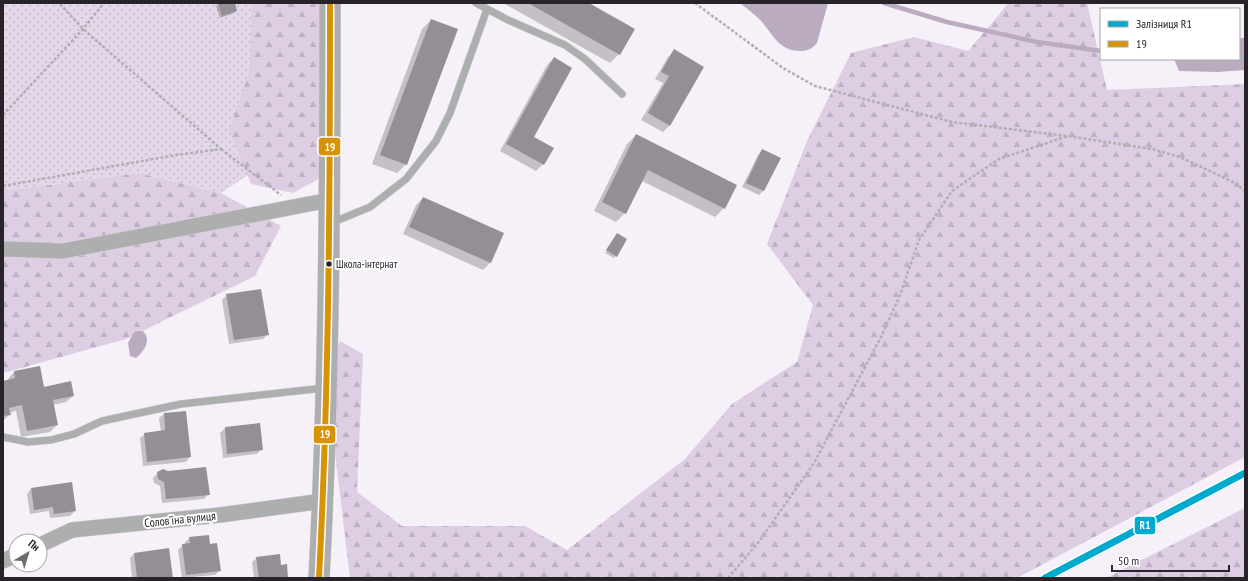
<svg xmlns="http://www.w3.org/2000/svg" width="1248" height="581" viewBox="0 0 1248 581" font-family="'PT Sans Narrow',sans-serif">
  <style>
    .green { fill: url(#green-dots) }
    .forest { fill: url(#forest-firs) }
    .water { fill: #baabc1 }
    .shadow { fill: #0003 }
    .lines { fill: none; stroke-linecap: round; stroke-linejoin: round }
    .stream { stroke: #baabc1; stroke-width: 4.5 }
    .building { fill: #938f94 }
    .service-casing { stroke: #d0ccd2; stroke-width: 8 }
    .minor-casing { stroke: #d0ccd2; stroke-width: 16 }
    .secondary-casing { stroke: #d0ccd2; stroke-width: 22 }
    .path { stroke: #b0afb1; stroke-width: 2.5; stroke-dasharray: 3 2; stroke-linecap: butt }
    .service { stroke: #adafaf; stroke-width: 7 }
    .minor { stroke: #adafaf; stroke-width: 15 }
    .secondary { stroke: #adaeaf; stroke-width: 21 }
    .bus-1-casing { stroke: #fff; stroke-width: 9 }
    .bus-1 { stroke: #d89206; stroke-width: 6 }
    .rail-1-casing { stroke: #fff; stroke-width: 10 }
    .rail-1 { stroke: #00a9ce; stroke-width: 7 }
    .bus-dot { fill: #272328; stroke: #fff; stroke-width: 1.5 }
    .labels { text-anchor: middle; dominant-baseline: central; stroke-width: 4; stroke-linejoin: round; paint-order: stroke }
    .bus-label { font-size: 11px; fill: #272328; stroke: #fff; text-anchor: start }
    .street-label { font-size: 12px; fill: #272328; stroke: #fff }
    .line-badge { stroke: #fff; stroke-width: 1.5 }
    .badge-label { font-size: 11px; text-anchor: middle; font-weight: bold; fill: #fff }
  </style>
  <defs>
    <pattern id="green-dots" width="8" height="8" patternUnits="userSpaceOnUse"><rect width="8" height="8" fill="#e3d7e9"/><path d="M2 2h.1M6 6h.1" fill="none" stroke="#c3b8c8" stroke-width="1.8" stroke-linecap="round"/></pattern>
    <pattern id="forest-firs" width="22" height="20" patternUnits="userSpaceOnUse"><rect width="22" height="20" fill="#ddcee3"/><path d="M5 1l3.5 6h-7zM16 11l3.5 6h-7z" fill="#beb1c3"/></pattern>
  </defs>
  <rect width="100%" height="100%" fill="#f6f0f8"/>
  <path class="green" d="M3,3H272L255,170L221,193L139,173L3,191Z"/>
  <path class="forest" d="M252,3H320V178L293,193L251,184L229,130L250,70Z
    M1008,3H1087L1107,90L1245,84V457L1017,578H350L334,444L332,368L340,341L363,354L357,492L402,526H525L567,550L685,459L732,404L797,362L813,305L767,244L807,141L851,53L914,37L968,51L998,16Z
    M139,173L221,193L281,226L255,276L126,339L3,373V191Z
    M1245,508V578H1106Z"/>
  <path class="water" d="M740,3H828L817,43C812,49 807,51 800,51C780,51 773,35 762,22C756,15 747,9 740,3Z
    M1239,38H1245V70L1217,72L1179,71L1174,59H1239Z
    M137,331H143C152,340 144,351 136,358L130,356L128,343L134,332Z"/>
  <path class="shadow" d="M220,3H234L236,11L234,13L220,18L216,6Z
    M503,3H587L619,54L610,63Z
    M431,20L406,164L397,173L372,164L422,29Z
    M674,51L669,126L663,132L641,120L663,83L655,79L668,57Z
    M554,58L533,137L543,164L536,171L500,151L547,65Z
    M636,135L724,208L715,217L642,181L625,213L616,222L594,211L627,144Z
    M763,150L779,158L763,191L759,195L742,187L758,155Z
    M423,198L503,234L490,263L483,270L403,234L416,205Z
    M617,234L616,256L614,258L605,253Z
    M227,295L268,334L263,339L229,344L222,300Z
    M14,372L43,388L73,396L66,402L53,405L57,425L50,432L21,437L16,411L9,413L10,414L3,421V382L8,381V379Z
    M185,412L190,457L186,462L143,466L140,438L145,434L161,432L159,418L164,414Z
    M259,425L262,449L257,454L223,458L220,433L225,428Z
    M158,473L208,494L204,499L162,503L160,486L154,483L153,478Z
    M31,489L75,511L70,516L50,518L49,511L30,514L27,494Z
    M190,538L209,545L220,570L215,575L182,578L178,550L183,545H186L185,542Z
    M134,554L172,578H132L130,558Z
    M257,558L280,566L287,578H254L252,562Z"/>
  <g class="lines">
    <path class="stream" d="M884,3L947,22L1037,42L1101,51"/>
  </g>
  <path class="building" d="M218,3H235L237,11L222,16Z
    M528,3H589L635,29L620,55Z
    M431,19L458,29L407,165L380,155Z
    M674,49L704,67L670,126L648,113L669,76L661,72Z
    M554,57L572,68L534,137L554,148L544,165L506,144Z
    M636,134L737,185L725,209L648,170L626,214L602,202Z
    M762,149L781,158L764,191L746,183Z
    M423,197L504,233L491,263L409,227Z
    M617,233L627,239L617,257L606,250Z
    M261,289L269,335L234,340L226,294Z
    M40,366L44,387L71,381L74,396L53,400L58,425L27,431L22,405L9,408L11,415L3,416V381L15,378L14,371Z
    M186,411L191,457L147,462L144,433L165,430L164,413Z
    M260,423L263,450L227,454L225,427Z
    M206,467L210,495L166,499L164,482L158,479L157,472L163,469L168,471Z
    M72,482L76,511L54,514L53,507L34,510L31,488Z
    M209,535L210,544L217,543L221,571L186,575L182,544L190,543L189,537Z
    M169,548L173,578H137L134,553Z
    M280,554L281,565L287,564L288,578H259L256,557Z"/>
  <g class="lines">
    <defs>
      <path id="service" d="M476,3L508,20L565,45L585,59L622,94
        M331,223L370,207L406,179L436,141L450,113L487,9
        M3,437L28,442L51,440L74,434L102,421L181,404L324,388"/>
      <path id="minor" d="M3,249L63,251L330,200
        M40,545L72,530L220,515L323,501
        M3,561L16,555"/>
      <path id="secondary" d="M319,578C329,387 330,195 330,3"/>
    </defs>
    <use href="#service" class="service-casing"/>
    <use href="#minor" class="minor-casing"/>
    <use href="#secondary" class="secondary-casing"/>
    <path class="path" d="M695,3L783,68L815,86L952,122L1067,136
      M3,115L83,29L104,3
      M221,149L281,195
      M3,186L176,155L221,149L83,29L59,3
      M728,578L758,543L814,463L882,335L900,295L919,240L952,191L999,159L1068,136L1152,149L1180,157L1235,183L1245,191"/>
    <use href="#service" class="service"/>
    <use href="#minor" class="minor"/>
    <use href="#secondary" class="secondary"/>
    <defs>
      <path id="bus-1" d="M319,578C329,387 330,195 330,3"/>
    </defs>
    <use href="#bus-1" class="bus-1-casing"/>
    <use href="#bus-1" class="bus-1"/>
    <defs>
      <path id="rail-1" d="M1045,578L1245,473"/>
    </defs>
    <use href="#rail-1" class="rail-1-casing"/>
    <use href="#rail-1" class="rail-1"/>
  </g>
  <circle class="bus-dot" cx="329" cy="264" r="3.5"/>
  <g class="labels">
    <g class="bus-label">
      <text x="336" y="264">Школа-інтернат</text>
    </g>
    <g class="street-label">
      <text transform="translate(180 519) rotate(-6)">Соловʼїна вулиця</text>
    </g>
  </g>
  <g class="line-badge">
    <rect x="318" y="137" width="23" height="19" rx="4" fill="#d89206"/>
    <rect x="313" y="425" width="23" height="19" rx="4" fill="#d89206"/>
    <rect x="1134" y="516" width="22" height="19" rx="4" fill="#00a9ce"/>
  </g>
  <g class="badge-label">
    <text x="330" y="151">19</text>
    <text x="325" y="438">19</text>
    <text x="1145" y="529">R1</text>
  </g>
  <rect width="1248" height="581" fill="none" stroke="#272328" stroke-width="8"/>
  <rect x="1100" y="8" width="140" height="52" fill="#ffffff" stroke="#a9a7a9"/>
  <rect x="1108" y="21" width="20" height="6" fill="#00a9ce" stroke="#a9a7a9"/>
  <text x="1136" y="28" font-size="12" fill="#272328">Залізниця R1</text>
  <rect x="1108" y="41" width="20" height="6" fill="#d89206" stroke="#a9a7a9"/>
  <text x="1136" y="48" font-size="12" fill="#272328">19</text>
  <g transform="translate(28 553) rotate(38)"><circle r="19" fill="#ffffff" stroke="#a9a7a9"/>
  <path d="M0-3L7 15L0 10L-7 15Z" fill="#6f6b71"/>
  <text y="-6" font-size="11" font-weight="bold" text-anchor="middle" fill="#272328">Пн</text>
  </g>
  <path d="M1112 565v6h117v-6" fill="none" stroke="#272328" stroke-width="2"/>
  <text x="1118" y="565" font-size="12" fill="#272328" stroke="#ffffff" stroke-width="3" paint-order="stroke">50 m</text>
</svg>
